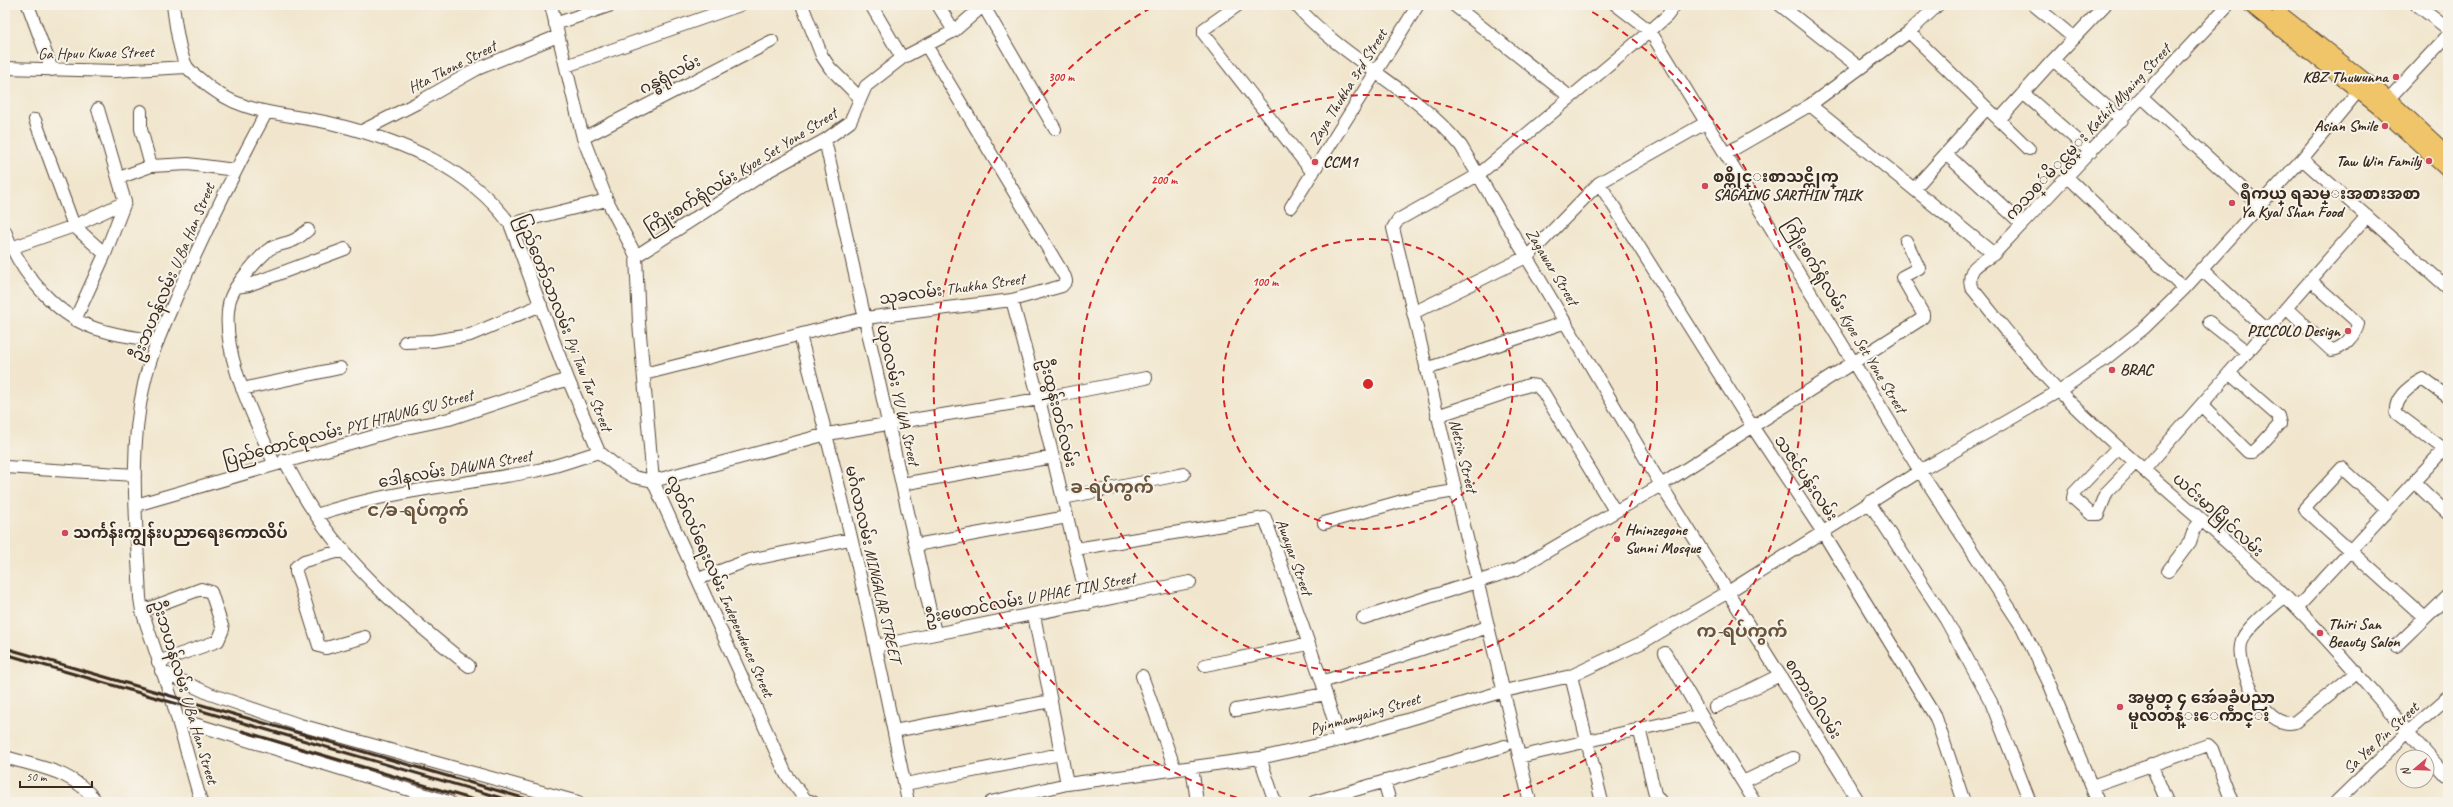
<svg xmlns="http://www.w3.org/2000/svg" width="2453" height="807" viewBox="0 0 2453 807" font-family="Caveat,'Noto Sans Myanmar',sans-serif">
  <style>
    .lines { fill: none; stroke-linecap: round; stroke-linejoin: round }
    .minor-casing { stroke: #564638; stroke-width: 14 }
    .major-casing { stroke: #564638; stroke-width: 17 }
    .minor { stroke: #fff; stroke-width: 12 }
    .major { stroke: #f0c469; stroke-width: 15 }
    .rail { stroke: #3b2a1e; stroke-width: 3 }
    .ring { fill: none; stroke: #d62828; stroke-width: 2; stroke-dasharray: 7 5 }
    .poi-dot { fill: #d1495b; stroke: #f7f3e8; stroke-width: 1.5 }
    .labels { text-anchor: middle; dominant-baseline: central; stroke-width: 4; stroke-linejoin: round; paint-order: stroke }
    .street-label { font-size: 16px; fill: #3b2a1e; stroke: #f7f3e8 }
    .poi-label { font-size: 16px; font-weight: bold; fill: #3b2a1e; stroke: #f7f3e8; text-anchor: start }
    .quarter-label { font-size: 18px; font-weight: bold; fill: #6b543c; stroke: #f7f3e8 }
    .centre { fill: #d62828; stroke: #f7f3e8; stroke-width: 2 }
    .ring-label { font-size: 12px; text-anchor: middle; font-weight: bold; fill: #d62828; stroke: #f7f3e8; stroke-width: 4; stroke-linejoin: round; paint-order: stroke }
  </style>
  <rect width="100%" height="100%" fill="#f7f3e8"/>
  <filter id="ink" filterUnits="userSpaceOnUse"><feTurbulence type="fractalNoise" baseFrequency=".025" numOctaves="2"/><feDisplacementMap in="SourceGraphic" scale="8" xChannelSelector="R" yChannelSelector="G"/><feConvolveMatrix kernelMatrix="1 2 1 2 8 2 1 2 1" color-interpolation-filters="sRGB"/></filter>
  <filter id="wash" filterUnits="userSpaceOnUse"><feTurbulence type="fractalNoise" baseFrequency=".012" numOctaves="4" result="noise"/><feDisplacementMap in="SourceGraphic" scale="16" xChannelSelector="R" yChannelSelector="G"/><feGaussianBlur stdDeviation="0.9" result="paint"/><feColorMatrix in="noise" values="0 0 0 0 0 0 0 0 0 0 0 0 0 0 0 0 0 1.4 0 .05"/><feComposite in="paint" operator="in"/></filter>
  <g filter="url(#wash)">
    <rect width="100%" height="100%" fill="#f1e6cd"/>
  </g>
  <g filter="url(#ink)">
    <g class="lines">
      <defs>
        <path id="minor" d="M28,5L52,70
          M173,5C175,21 179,54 187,67C190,71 196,76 200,79C241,118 289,112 338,125C404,142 469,168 510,224L568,379L599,452L620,469L634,477L653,481L827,434L1039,399L1146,378
          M551,5L583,138L607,200L636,256L639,323L653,481L786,774L805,799L813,802
          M802,5L822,56L830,68L860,98
          M871,5L902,58
          M938,5L954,31
          M983,5L1055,129
          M1238,5L1204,29V34L1313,173
          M1296,5C1344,60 1415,89 1461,146L1661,485L1859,802
          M1454,5L1570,97
          M1616,5L1650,31L1920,471L2022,627L2050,685L2098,802
          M1780,5L1860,68
          M2034,5L2074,38
          M2228,5L1994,254C1979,264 1967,267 1971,287C2000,322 2028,360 2060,392C2132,465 2214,526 2287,598C2344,654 2393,718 2448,777
          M2417,5L2448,29
          M555,24L611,5
          M1909,32L2029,149
          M2053,60L2122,120
          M566,66L740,5
          M5,68L115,71L187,67
          M2023,93L2091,152
          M2143,98L2260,205
          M1810,105L1994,254
          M2383,105L2448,35
          M141,111V129L151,166
          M35,120L74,226L105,254
          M1999,120L2053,60L2105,5
          M362,131L419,102L477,69L558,36
          M583,138L772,41
          M825,140L935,633
          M1727,153L1810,105L1909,32L1938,5
          M1946,154L2022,224
          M2302,159L2448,288
          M2067,177L2184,289
          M119,178L151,166L188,164L235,170
          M1599,183L1752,426L1822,531L1936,718L1964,802
          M1914,189L1987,108
          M1291,207L1418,5
          M510,224L607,200
          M5,231C20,273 58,320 104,331C121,336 140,338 158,341
          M11,248L74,226L125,202
          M636,256L770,170L825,140L850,122L866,86L902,58L954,31L984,5
          M2201,269L2267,330
          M236,287L249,285L345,249
          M1012,300L1039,399L1088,604
          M2286,308L2331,350C2342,350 2356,334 2358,324L2354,319L2310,280
          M1413,313L1528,256L1599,183L1707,122
          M75,320L105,254L125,202L98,109
          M2209,322L2247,352
          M800,335C842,489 877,645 908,802
          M405,342L433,341L470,335L541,305
          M1426,369L1566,322
          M644,374L865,318L1012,300L1062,286L1066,281L1065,277L926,45
          M242,389L340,368
          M2201,405L2248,452H2253L2257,449L2280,424L2278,416L2229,373
          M1437,416L1529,385L1537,386L1543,392L1615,511
          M2118,447L2074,493L2073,498L2091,514H2098L2107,492L2135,463
          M2444,449L2396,413C2394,397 2410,386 2423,379L2448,397
          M284,460C293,475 300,491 310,506C350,569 411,620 469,666
          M274,463C255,419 220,353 229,304C231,288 256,261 268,250C276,244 288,244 296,239C300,237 304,233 308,230
          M5,467L135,475
          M2144,470L2367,216
          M2414,482L2448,514
          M902,484L1053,457
          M1063,498L1184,474
          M1869,502L1946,620L1991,702L2030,802
          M136,505L392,431L449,419L568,379
          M2388,510L2342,468L2305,508L2307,512L2425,618
          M316,515C386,491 462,485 534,471C556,467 578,458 599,452
          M1324,523L1413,498L1455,491
          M916,545L1067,517
          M1076,549L1265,518L1322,682L1340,740
          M344,550L304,561L296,567V572L319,646L326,648L365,637
          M2168,571L2190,542L2194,530L2201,520
          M698,579L749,560L850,539
          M2285,596C2273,607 2248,625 2242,640C2233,664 2265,732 2295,722L2357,672
          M2297,608L2448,445
          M142,611L201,589L211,592L223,629L218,641L158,662
          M1034,615L1067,784
          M1363,618L1517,569L1661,485L1920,320L1923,317V314L1902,277L1919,268L1906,241
          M876,646L1190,582
          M2396,646L2448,596
          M1665,653L1701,715
          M1205,665L1308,644
          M161,671L210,694L300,725L578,802
          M1142,676L1175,769
          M1571,676L1602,802
          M1322,682L1488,627
          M1715,707L1780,675
          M1236,710L1326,694
          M178,719L449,802
          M1639,728L1655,794L1661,802
          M894,731L1051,701
          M5,757C42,768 72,770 97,802
          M1519,757L1701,715L1755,802
          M1260,758L1275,802
          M2151,764L2167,802
          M1192,767L1197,802
          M1384,781L1390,802
          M1743,782L1793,758
          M905,784L1061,754
          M2092,786L2208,745L2212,749L2232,802
          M201,802L173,703L142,611L140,598C137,527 128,454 144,384C151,352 166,322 178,293C205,232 234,172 266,113
          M991,802L1067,784L1260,758L1340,740L1504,691L1571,676L1643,642L1728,592L1920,471L2059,391L2104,360L2144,328L2184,289L2302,159L2364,84
          M1314,802L1505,746
          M1530,802L1393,228L1398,220L1478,175L1650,31L1667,16L1675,5
          M2336,802L2407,733L2448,697"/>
        <path id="major" d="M2251,5L2380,108L2448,170
          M2280,14L2388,99L2448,155"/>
      </defs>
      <use href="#minor" class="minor-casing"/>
      <use href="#major" class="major-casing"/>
      <use href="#minor" class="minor"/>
      <use href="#major" class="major"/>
      <path class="rail" d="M5,648L537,802
        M5,654L516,802
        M242,731L481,802"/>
    </g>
  </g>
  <g class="ring">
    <circle cx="1368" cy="384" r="145"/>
    <circle cx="1368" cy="384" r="289"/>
    <path d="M1248 801A434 434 0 0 1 1154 6M1582 6A434 434 0 0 1 1488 801"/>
  </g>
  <g class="poi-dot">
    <circle cx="2396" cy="77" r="4"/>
    <circle cx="2385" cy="126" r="4"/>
    <circle cx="2429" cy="161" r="4"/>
    <circle cx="1315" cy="162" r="4"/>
    <circle cx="1705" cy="186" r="4"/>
    <circle cx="2232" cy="203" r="4"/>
    <circle cx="2348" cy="331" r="4"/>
    <circle cx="2112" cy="370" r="4"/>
    <circle cx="65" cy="533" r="4"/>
    <circle cx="1617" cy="539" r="4"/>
    <circle cx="2320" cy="633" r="4"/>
    <circle cx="2120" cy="707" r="4"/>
  </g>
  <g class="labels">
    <g class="street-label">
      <text transform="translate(96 53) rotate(-1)">Ga Hpuu Kwae Street</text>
      <text transform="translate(452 67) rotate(-27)">Hta Thone Street</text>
      <text transform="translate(670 75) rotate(-27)">ဂန္ဓရုံလမ်း</text>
      <text transform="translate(1348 87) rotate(-58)">Zaya Thukha 3rd Street</text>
      <text transform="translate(2088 132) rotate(-47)">ကသစ္ဴမိႂင္လမ္း Kathit Myaing Street</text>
      <text transform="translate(741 171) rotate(-32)">ကြိုးစက်ရုံလမ်း Kyoe Set Yone Street</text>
      <text transform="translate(1552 267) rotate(59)">Zagawar Street</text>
      <text transform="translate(173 272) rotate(-67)">ဦးဘဟန်လမ်း U Ba Han Street</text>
      <text transform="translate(952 289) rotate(-8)">သုခလမ်း Thukha Street</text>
      <text transform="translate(1845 316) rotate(59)">ကြိုးစက်ရုံလမ်း Kyoe Set Yone Street</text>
      <text transform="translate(564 323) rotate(68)">ပြည်တော်သာလမ်း Pyi Taw Tar Street</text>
      <text transform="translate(898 395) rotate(77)">ယုဝလမ်း YU WA Street</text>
      <text transform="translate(1058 413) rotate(76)">ဦးထွန်းတင်လမ်း</text>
      <text transform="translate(348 428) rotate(-15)">ပြည်ထောင်စုလမ်း PYI HTAUNG SU Street</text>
      <text transform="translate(1463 456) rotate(76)">Netsin Street</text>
      <text transform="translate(455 469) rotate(-10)">ဒေါနလမ်း DAWNA Street</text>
      <text transform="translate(1806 478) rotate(56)">သဇင်ပန်းလမ်း</text>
      <text transform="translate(2218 515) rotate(42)">ယင်းမာမြိုင်လမ်း</text>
      <text transform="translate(1294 557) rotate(70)">Awayar Street</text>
      <text transform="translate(873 564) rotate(77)">မင်္ဂလာလမ်း MINGALAR STREET</text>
      <text transform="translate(720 586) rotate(66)">လွတ်လပ်ရေးလမ်း Independence Street</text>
      <text transform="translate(1030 598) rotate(-11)">ဦးဖေတင်လမ်း U PHAE TIN Street</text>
      <text transform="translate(185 692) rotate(73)">ဦးဘဟန်လမ်း U Ba Han Street</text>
      <text transform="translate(1813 699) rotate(58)">စကားဝါလမ်း</text>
      <text transform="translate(1365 714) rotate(-16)">Pyinmamyaing Street</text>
      <text transform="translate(2381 738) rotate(-43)">Sa Yee Pin Street</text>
    </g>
    <g class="poi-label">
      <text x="2388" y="77" text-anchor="end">KBZ Thuwunna</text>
      <text x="2377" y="126" text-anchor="end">Asian Smile</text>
      <text x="2421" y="161" text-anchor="end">Taw Win Family</text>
      <text x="1323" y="162">CCM1</text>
      <text x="1713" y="177">စစ္ကိုင္းစာသင္တိုက္<tspan x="1713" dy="18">SAGAING SARTHIN TAIK</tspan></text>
      <text x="2240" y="194">ရဳကယ္ ရႀမ္းအစားအစာ<tspan x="2240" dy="18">Ya Kyal Shan Food</tspan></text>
      <text x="2340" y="331" text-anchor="end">PICCOLO Design</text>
      <text x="2120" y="370">BRAC</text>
      <text x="1625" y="530">Hninzegone<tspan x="1625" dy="18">Sunni Mosque</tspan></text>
      <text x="73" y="533">သင်္ကန်းကျွန်းပညာရေးကောလိပ်</text>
      <text x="2328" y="624">Thiri San<tspan x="2328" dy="18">Beauty Salon</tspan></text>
      <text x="2128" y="698">အမွတ္ ၄ အေဴခခံပညာ<tspan x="2128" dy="18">မူလတန္းေကဵာင္း</tspan></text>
    </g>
    <g class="quarter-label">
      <text x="1112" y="487">ခ-ရပ်ကွက်</text>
      <text x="418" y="510">င/ခ-ရပ်ကွက်</text>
      <text x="1742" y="631">က-ရပ်ကွက်</text>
    </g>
  </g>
  <circle cx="1368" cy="384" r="6" class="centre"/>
  <g class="ring-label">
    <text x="1061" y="81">300 m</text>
    <text x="1164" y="184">200 m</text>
    <text x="1265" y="286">100 m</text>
  </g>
  <rect width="2453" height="807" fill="none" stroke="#f7f3e8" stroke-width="20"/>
  <g transform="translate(2415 769) rotate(251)"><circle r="19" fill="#f7f3e8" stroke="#aca397"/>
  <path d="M0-3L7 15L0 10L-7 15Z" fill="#d1495b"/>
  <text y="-6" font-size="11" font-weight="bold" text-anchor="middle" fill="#3b2a1e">N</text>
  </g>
  <path d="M20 781v6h72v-6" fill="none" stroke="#3b2a1e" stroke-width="2"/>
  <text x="26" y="781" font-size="12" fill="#3b2a1e" stroke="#f7f3e8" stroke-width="3" paint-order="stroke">50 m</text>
</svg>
